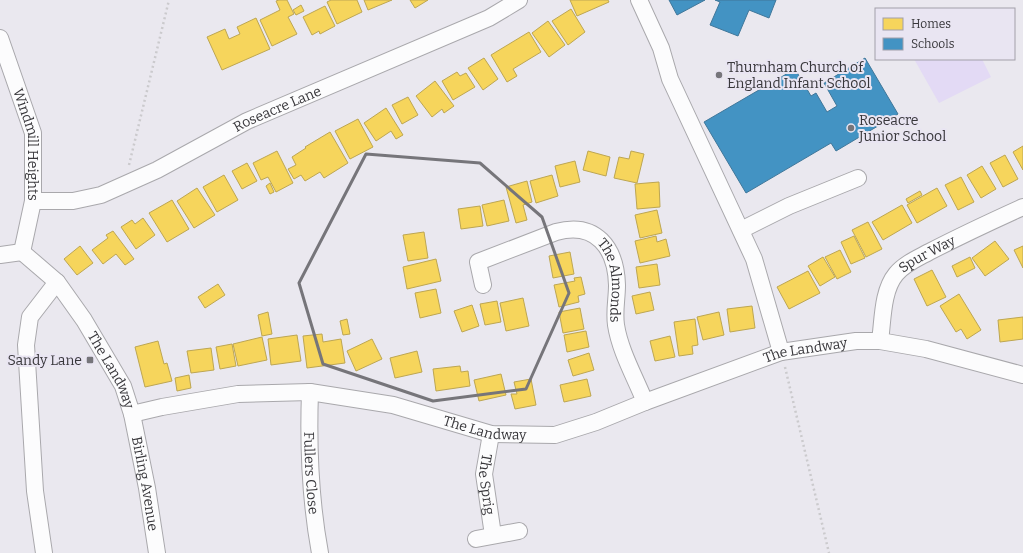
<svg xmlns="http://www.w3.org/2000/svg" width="1023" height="553" viewBox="0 0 1023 553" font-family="Bitter,serif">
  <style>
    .green { fill: #e3daf5 }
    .homes { fill: #f6d55c; stroke: #bda652 }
    .schools { fill: #4393c3; stroke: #40779a }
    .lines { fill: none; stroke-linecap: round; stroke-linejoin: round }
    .minor-casing { stroke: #a9a8ac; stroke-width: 18 }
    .path { stroke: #cbcacd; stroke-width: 2.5; stroke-dasharray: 2 3; stroke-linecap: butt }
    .minor { stroke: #fcfcfd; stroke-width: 16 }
    .marked { fill: none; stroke: #76757a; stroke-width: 3; stroke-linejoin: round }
    .poi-dot { fill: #76757a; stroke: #e9e5f2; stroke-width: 1.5 }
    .labels { text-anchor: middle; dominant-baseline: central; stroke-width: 4; stroke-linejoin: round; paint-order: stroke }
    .poi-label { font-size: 14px; fill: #38373b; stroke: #e9e5f2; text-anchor: start }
    .street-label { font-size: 14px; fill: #38373b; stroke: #e9e5f2 }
  </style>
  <rect width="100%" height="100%" fill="#eae8ef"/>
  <path class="green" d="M914,59H982L991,77L939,103Z"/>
  <path class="homes" d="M279,0H287L294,14L288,17L297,34L272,46L260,20L280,10L276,1Z
    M331,0H357L362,12L337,24L327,2Z
    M364,0H392L368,10Z
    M410,0H428L415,8Z
    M570,0H608L609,2L577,16Z
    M301,5L304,11L296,15L293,10Z
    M325,6L335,26L320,34L319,31L312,35L303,17Z
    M571,9L585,32L568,45L552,21Z
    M256,18L270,49L222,70L207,37L225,29L229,39L240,34L237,27Z
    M548,21L565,45L549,57L532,33Z
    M529,32L541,52L513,69L517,76L507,82L491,55Z
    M484,58L498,79L483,90L468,68Z
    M457,72L460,76L466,73L475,87L453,100L442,81Z
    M435,81L454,106L444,113L442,109L432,117L416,96Z
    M408,97L418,115L402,124L392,105Z
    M386,108L403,135L396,139L391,131L376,141L364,123Z
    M358,119L373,147L350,159L335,131Z
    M330,132L348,163L324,178L320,172L305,181L301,175L294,179L288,169L296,165L292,157L306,148L305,147Z
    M1023,146V170L1013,152Z
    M277,151L293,183L276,192L268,177L261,180L253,163Z
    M588,151L610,157L606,176L583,170Z
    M631,151L644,154L637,183L614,178L619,157L629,159Z
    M1005,155L1018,179L1003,187L990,163Z
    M575,161L580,182L560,187L555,166Z
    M247,163L257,181L242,189L232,171Z
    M982,166L996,189L981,198L967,175Z
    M224,175L238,200L217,212L203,187Z
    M552,175L558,196L536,203L530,181Z
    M961,177L974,202L958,210L945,185Z
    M527,181L532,202L523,205L527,220L516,223L506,187Z
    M659,182L660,207L637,209L635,184Z
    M270,183L274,192L270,194L266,186Z
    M197,188L215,215L194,228L177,201Z
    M937,188L947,206L917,223L907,205Z
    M920,191L922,195L908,203L906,199Z
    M172,200L189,229L167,242L149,213Z
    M504,200L509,221L487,226L482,205Z
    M902,205L912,223L883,240L872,222Z
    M480,206L483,226L461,229L458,209Z
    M657,210L662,233L640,238L635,215Z
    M143,218L155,235L136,249L121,227L132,220L135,224Z
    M868,222L882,249L866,257L852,230Z
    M113,231L134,259L125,265L116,254L103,264L92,250L108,238L106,235Z
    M424,232L428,258L408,261L403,235Z
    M656,236L657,242L666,239L670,256L640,263L635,241Z
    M854,236L865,258L851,264L841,242Z
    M995,241L1009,259L985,276L972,258Z
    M80,246L93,263L77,275L64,259Z
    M1023,246V268L1014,250Z
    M840,250L851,272L837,279L825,257Z
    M570,252L574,274L553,278L549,256Z
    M823,257L835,277L820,286L808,266Z
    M970,257L975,268L957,277L952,266Z
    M436,259L441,281L407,289L403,267Z
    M657,264L660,285L639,288L636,267Z
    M932,270L946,297L927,306L914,279Z
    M808,271L820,293L789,309L777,287Z
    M581,277L585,294L578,296L579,302L559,307L554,285L575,281L574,278Z
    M218,284L225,295L205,308L198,297Z
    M436,289L441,313L420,318L415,293Z
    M650,292L654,310L636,314L632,296Z
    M959,294L981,330L967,339L961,329L956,332L940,306Z
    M523,298L529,326L506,331L500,303Z
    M497,301L501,322L485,325L480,304Z
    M472,305L479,326L462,332L454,311Z
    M752,306L755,328L730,332L727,309Z
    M580,308L584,329L563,333L559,312Z
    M268,312L272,334L262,336L258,315Z
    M719,312L724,335L703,340L697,317Z
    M1023,317V339L1000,342L998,320Z
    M347,319L350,334L343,335L340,321Z
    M695,319L698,345L692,346L693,354L679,356L674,322Z
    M586,331L589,347L567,352L564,335Z
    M322,334L323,342L341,339L345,363L307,368L303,336Z
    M297,335L301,361L271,365L268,339Z
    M670,336L675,357L655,361L650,341Z
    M262,337L267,360L238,366L233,344Z
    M372,339L382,359L356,371L347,351Z
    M158,341L164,364L167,363L172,381L145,387L135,347Z
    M232,344L236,366L220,369L216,347Z
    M211,348L214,370L191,373L187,351Z
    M417,351L422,372L395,378L390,358Z
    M589,353L594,370L573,376L568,360Z
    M460,366L461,372L468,371L470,386L436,391L433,369Z
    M501,374L506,395L479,401L474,380Z
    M189,375L191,388L177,391L175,378Z
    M531,379L536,405L515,409L511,394H517L514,382Z
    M587,379L591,396L564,402L560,385Z"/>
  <path class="schools" d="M669,0H705L677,15Z
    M715,0H776L769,18L749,10L738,36L710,25L720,2Z
    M865,58L898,114L836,151L831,143L746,193L704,122L795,69L811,96L816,93L827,112L837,106L824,83Z"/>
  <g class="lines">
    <defs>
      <g id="minor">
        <path d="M639,0L661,48L670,79L754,259L781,352"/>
        <path id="s1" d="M0,38L33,133V201L22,252"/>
        <path id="s2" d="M33,201H73L101,195L157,170L247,121L489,18L519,0"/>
        <path d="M741,230L789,206L858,178"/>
        <path id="s3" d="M22,252L57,282L84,320L123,386L132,414L162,407L238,394L310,392L393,405L491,434L555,435L596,422L645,402L781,352L856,341H880L926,349L1023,375"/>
        <path d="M0,255L22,252"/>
        <path id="s4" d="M483,285L478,262L556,232C596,221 616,248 617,285C617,299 614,311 616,325C620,351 635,377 645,402"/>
        <path id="s5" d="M880,341C883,320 882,291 896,274C904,264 918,258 929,252C960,236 992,221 1023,207"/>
        <path id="s6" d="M310,392C308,447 310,499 320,553"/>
        <path id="s7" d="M132,414L147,488L157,553"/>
        <path id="s8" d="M491,434L484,474L493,535"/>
        <path d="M476,539L519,531"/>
        <path d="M44,553L35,491L26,345L30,317L57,282"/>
      </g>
    </defs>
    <use href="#minor" class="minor-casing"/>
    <path class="path" d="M129,165L169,0
      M785,367L829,553"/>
    <use href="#minor" class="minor"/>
  </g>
  <path class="marked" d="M366,154L480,163L542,217L569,293L526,389L433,401L323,364L299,283Z"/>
  <g class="poi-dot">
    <circle cx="719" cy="75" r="4"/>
    <circle cx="851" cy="128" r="4"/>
    <rect x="86" y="356" width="8" height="8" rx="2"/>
  </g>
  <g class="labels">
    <g class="poi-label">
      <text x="727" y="67">Thurnham Church of<tspan x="727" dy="16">England Infant School</tspan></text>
      <text x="859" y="120">Roseacre<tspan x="859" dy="16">Junior School</tspan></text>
      <text x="82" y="360" text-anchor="end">Sandy Lane</text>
    </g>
    <g class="street-label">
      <text stroke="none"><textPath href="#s2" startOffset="265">Roseacre Lane</textPath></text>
      <text stroke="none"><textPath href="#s1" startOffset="111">Windmill Heights</textPath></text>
      <text stroke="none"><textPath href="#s5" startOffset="107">Spur Way</textPath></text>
      <text stroke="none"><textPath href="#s4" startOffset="198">The Almonds</textPath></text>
      <text stroke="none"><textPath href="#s3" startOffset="894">The Landway</textPath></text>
      <text stroke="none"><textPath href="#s3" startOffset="150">The Landway</textPath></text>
      <text stroke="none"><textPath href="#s3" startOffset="558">The Landway</textPath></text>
      <text stroke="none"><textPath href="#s6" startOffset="81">Fullers Close</textPath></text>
      <text stroke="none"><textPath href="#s7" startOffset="71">Birling Avenue</textPath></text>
      <text stroke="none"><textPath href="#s8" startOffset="51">The Sprig</textPath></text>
    </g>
  </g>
  <rect x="875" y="8" width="140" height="52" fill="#e9e5f2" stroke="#a29fa9"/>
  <rect x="883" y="18" width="20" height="12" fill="#f6d55c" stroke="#a29fa9"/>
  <text x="911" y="28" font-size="12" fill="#38373b">Homes</text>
  <rect x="883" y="38" width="20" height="12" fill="#4393c3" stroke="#a29fa9"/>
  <text x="911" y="48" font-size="12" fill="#38373b">Schools</text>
</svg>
